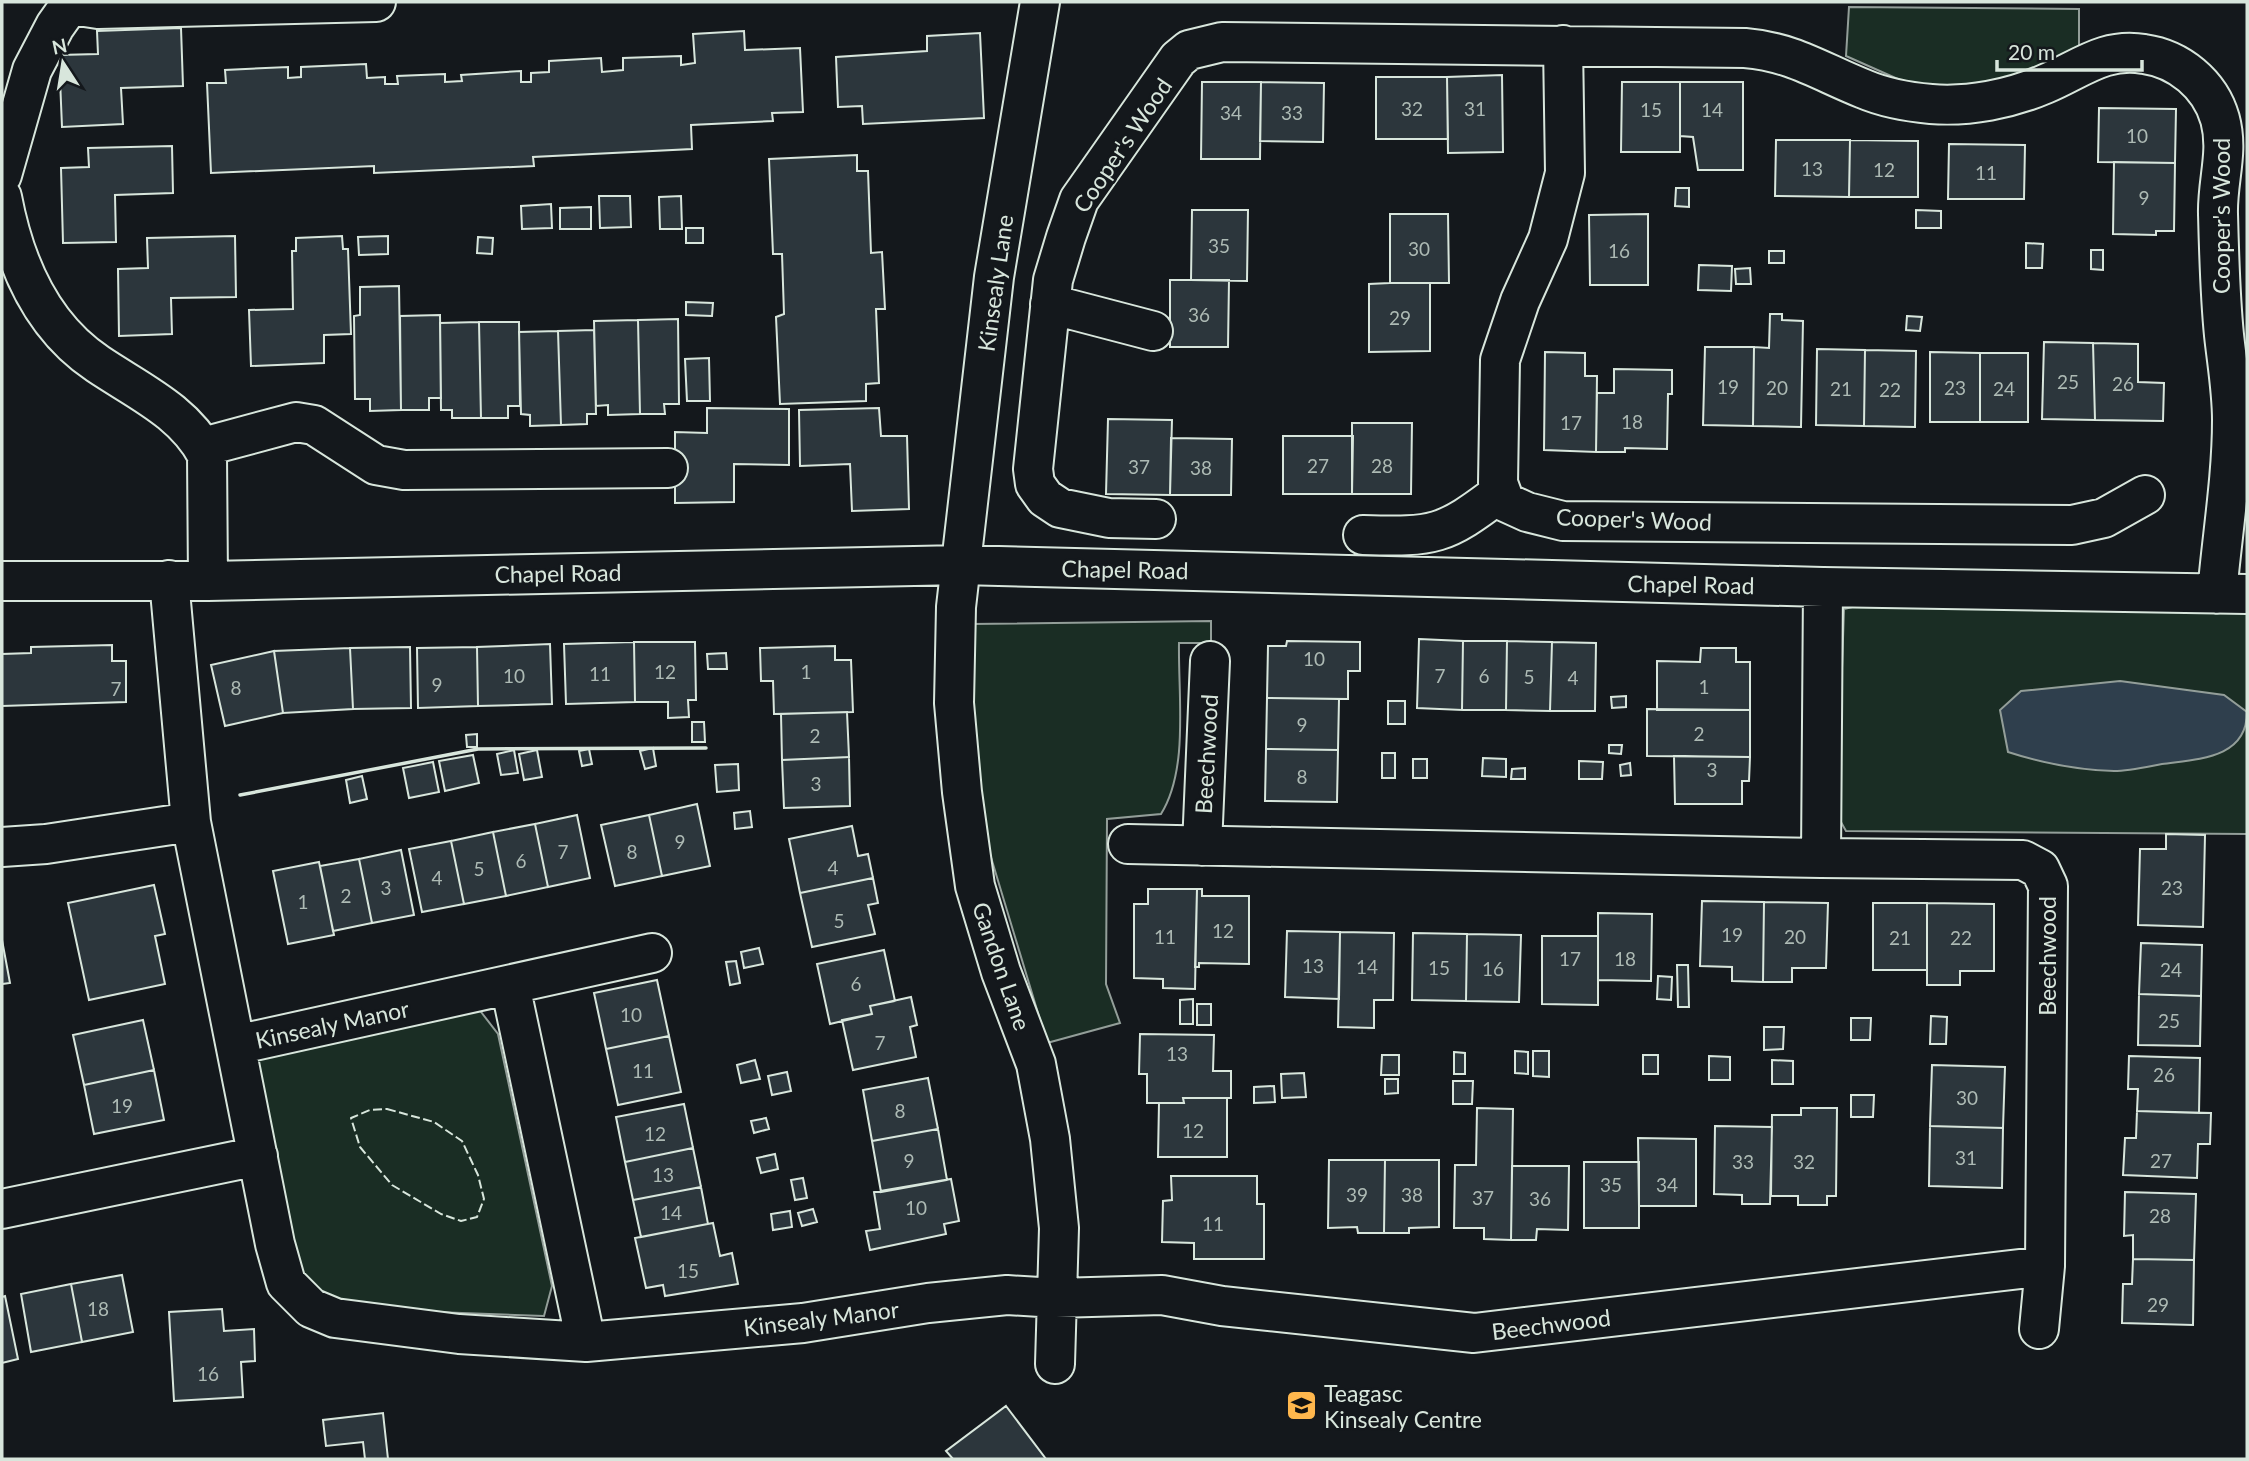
<svg xmlns="http://www.w3.org/2000/svg" width="2249" height="1461" viewBox="0 0 2249 1461" font-family="Lato,sans-serif">
  <style>
    .green { fill: #1a2d24; stroke: #939e99; stroke-width: 2 }
    .water { fill: #2f3f4d; stroke: #939e99; stroke-width: 2 }
    .building { fill: #2c363c; stroke: #d8e6dc; stroke-width: 2 }
    .lines { fill: none; stroke-linecap: round; stroke-linejoin: round }
    .minor-casing { stroke: #d8e6dc; stroke-width: 42 }
    .minor { stroke: #14181c; stroke-width: 38 }
    .fence { stroke: #d8e6dc; stroke-width: 2; stroke-dasharray: 9 3.5; stroke-linecap: butt }
    .wall { stroke: #d8e6dc; stroke-width: 3.5 }
    .labels { text-anchor: middle; dominant-baseline: central; stroke-width: 5; stroke-linejoin: round; paint-order: stroke }
    .number-label { font-size: 19px; fill: #adbab4 }
    .street-label { font-size: 23px; fill: #d8e6dc; stroke: #14181c }
    .poi-label { font-size: 23px; fill: #d8e6dc; stroke: #14181c; text-anchor: start }
  </style>
  <rect width="100%" height="100%" fill="#14181c"/>
  <path class="green" d="M1849,7L2079,9V51L1986,88L1909,84L1846,56Z
    M1882,600L2247,612V834L1846,831L1837,815L1844,609Z
    M1211,621V643H1179C1178,696 1189,769 1161,814L1107,819L1106,984L1120,1023L1047,1043L977,811L971,624Z
    M478,1008L498,1034L552,1286L544,1316L380,1310L319,1296L300,1280L252,1070L260,1053Z"/>
  <path class="water" d="M2120,681L2224,695L2247,712C2247,759 2197,759 2162,764C2146,767 2129,771 2114,771C2077,770 2042,763 2008,752L2000,710L2021,691Z"/>
  <path class="building" d="M181,28L183,86L121,88L123,124L62,127L59,55L98,54L97,31Z
    M744,31L745,50L800,48L803,112L772,113L773,121L691,125L692,149L533,157L534,166L374,173V166L211,173L207,83H226L225,70L288,67V78L301,77V67L366,64L367,78L385,77V84H398L397,76L445,74V82L462,81L461,75L521,71V82H531V73L549,72V61L601,58L602,72L623,70V58L681,56V65L695,63L693,34Z
    M980,33L984,118L863,124L862,106L838,107L836,57L927,51V36Z
    M1502,75L1503,152L1448,153L1447,77Z
    M1376,77H1447L1448,139H1376Z
    M1202,82H1261L1260,159H1201Z
    M1261,82L1324,83L1323,142L1260,141Z
    M1622,82H1680V152H1621Z
    M1680,82H1743V170H1698L1693,137L1680,136Z
    M2099,108L2176,109L2175,163L2098,162Z
    M1776,140H1850L1849,197L1775,196Z
    M1850,140L1918,141V197H1849Z
    M1949,144L2025,145L2024,199H1948Z
    M172,146L173,193L115,195L116,242L63,243L61,168L89,167L88,148Z
    M857,155V171H868L871,253L882,252L885,309H876L879,383L866,384V401L780,404L776,317L784,314L782,254H773L769,159Z
    M2114,162L2175,163L2174,231H2156V235L2113,234Z
    M1676,188H1689V207L1675,206Z
    M599,196H630L631,227L600,228Z
    M681,196L682,229H660L659,197Z
    M551,204L552,228L522,229L521,206Z
    M591,207V229H560V208Z
    M1192,210H1248L1247,281L1191,280Z
    M1916,210L1941,211V228H1916Z
    M1390,214H1448L1449,283H1390Z
    M1648,214V285H1590L1589,215Z
    M686,228H703V243H686Z
    M235,236L236,297L171,298L172,334L119,336L118,269L148,268L147,238Z
    M342,236L343,249H348L351,334L324,335V363L251,366L249,310L293,309L292,251H296V238Z
    M388,236V254L359,255L358,237Z
    M478,237L493,238L492,254L477,253Z
    M2026,243L2043,244L2042,268H2026Z
    M2091,250H2103V270L2091,269Z
    M1769,251H1784V263H1769Z
    M1699,265L1732,266L1731,291L1698,290Z
    M1750,268L1751,284H1736L1735,269Z
    M1170,280H1229L1228,347H1170Z
    M1390,283H1430V351L1369,352V284Z
    M399,286L401,410L370,411V399H355L354,316L360,315V287Z
    M686,302L713,303L712,316L686,315Z
    M1770,314H1782V320L1803,321L1801,427L1753,426L1754,347L1769,348Z
    M440,315L441,398H429V410H401L400,316Z
    M1907,316L1922,317L1920,331L1906,330Z
    M678,319L679,404H664L665,414H640L638,320Z
    M638,320L640,414L608,415V405L596,406L594,321Z
    M479,322L481,418H452V410H441L440,323Z
    M479,322H519L520,406H508V418H481Z
    M594,330L596,414H587V424L561,425L558,331Z
    M558,331L561,425L530,426V415L521,414L519,332Z
    M2044,342L2093,343L2095,420L2042,419Z
    M2093,343L2138,344V382L2164,383L2163,421L2095,420Z
    M1705,347H1754L1753,426L1703,425Z
    M1817,349L1865,350L1864,426L1816,425Z
    M1865,350L1916,351L1915,427L1864,426Z
    M1545,352L1585,353V376H1597L1596,452L1544,450Z
    M1930,352L1980,353V422H1930Z
    M1980,353H2028V422H1980Z
    M709,358L710,401H687L685,359Z
    M1614,369L1672,370V394H1668L1667,449L1625,448V452H1596L1597,393H1614Z
    M707,408L789,409V465L734,464V502L675,503V432L707,433Z
    M879,408L881,436H907L909,509L852,511L850,464L800,466L799,410Z
    M1108,419L1172,420L1170,495L1106,494Z
    M1352,423H1412L1411,494H1352Z
    M1283,436H1353L1352,494H1283Z
    M1171,438L1232,439L1231,495H1170Z
    M1419,639L1463,641L1462,710L1417,708Z
    M1287,641L1360,642V671H1348V699L1267,698L1268,646H1286Z
    M1463,641H1507L1506,710H1462Z
    M1507,641L1552,642L1550,711L1506,710Z
    M634,642H695L696,700H688L689,717L668,718V702H635Z
    M634,642L635,702L566,704L564,644Z
    M1552,642L1596,643L1595,711H1550Z
    M550,644L552,704L478,706L477,647Z
    M112,645V661H126V702L2,706V654L31,653V647Z
    M835,646V660H851L853,712L774,714L773,681H761L760,648Z
    M410,647L411,708L353,709L350,648Z
    M477,647L478,706L418,708L417,648Z
    M350,648L353,709L283,713L274,651Z
    M1701,648H1736V662H1750V710H1657V661L1700,662Z
    M274,651L283,713L225,726L211,665Z
    M726,653L727,669H708L707,654Z
    M1626,696V707L1612,708L1611,697Z
    M1267,698L1339,699L1338,750L1266,749Z
    M1388,701H1405V724H1388Z
    M1647,709L1750,710V757L1647,756Z
    M847,712L849,757L782,760L781,714Z
    M692,722H704L705,742H692Z
    M477,734V747H467L466,735Z
    M1609,745H1622L1621,754L1609,753Z
    M653,748L656,766L645,769L640,751Z
    M589,749L592,764L582,766L579,751Z
    M1266,749L1338,750L1337,802L1265,801Z
    M514,750L518,773L501,775L497,754Z
    M537,750L542,777L524,780L519,754Z
    M1382,753H1395V778H1382Z
    M473,755L479,783L445,791L439,761Z
    M1674,756L1750,757L1749,781H1742V804H1675Z
    M849,757L850,806L784,808L782,760Z
    M1483,758L1506,759V777L1482,776Z
    M1413,759H1427V778H1413Z
    M1579,761L1603,762L1602,779H1579Z
    M433,762L439,792L409,798L403,768Z
    M1630,763L1631,775L1621,776L1620,765Z
    M738,764L739,790L717,792L715,765Z
    M1525,768V779H1511L1512,769Z
    M362,776L367,799L350,803L346,780Z
    M697,804L710,866L662,876L649,815Z
    M750,811L752,827L735,829L734,813Z
    M577,815L590,878L548,887L535,824Z
    M649,815L662,876L615,886L601,825Z
    M535,824L548,887L506,896L493,832Z
    M852,826L858,856L868,854L873,878L800,893L789,839Z
    M493,832L506,896L464,904L451,841Z
    M2166,834L2205,835L2203,927L2138,925L2140,849H2166Z
    M451,841L464,904L422,912L409,849Z
    M401,850L414,915L372,923L359,859Z
    M359,859L372,923L333,931L320,866Z
    M319,862L334,935L288,944L273,871Z
    M873,878L878,903L868,905L875,934L812,947L800,893Z
    M154,885L165,934L155,936L165,984L89,1000L68,903Z
    M1148,889H1197L1195,989L1163,988V979L1134,978V904H1148Z
    M1197,889H1202V896H1249V964L1199,963V967H1195Z
    M1702,901L1764,902L1763,982L1732,981V967L1700,966Z
    M1764,902L1828,903L1826,968H1792V982H1763Z
    M1873,903H1927V970H1873Z
    M1927,903L1994,904V971H1960V985H1927Z
    M1598,913L1652,914L1651,981L1598,980Z
    M1287,931L1340,932L1339,999L1285,997Z
    M1340,932L1394,933L1393,1000H1374V1028L1338,1027Z
    M1413,933L1467,934L1466,1001L1412,1000Z
    M1467,934L1521,935L1519,1002L1466,1001Z
    M1542,936H1598V1005L1542,1004Z
    M2,940L10,983L2,984Z
    M2141,943L2202,945L2201,996L2139,994Z
    M759,948L763,964L744,968L741,952Z
    M884,950L895,1001L870,1006L872,1014L830,1024L817,964Z
    M736,961L740,983L730,985L726,962Z
    M1677,965H1688L1689,1007H1678Z
    M1658,976L1672,977L1671,1000L1657,999Z
    M657,980L669,1036L606,1049L594,993Z
    M2139,994L2201,996L2200,1046L2138,1045Z
    M911,997L917,1025L910,1027L916,1057L853,1070L842,1020L872,1014L870,1006Z
    M1193,999V1024H1180V1000Z
    M1197,1004H1211V1025H1197Z
    M1931,1016L1947,1017L1946,1044H1930Z
    M1851,1018H1871L1870,1040H1851Z
    M143,1020L154,1070L84,1085L73,1035Z
    M1764,1027H1784L1783,1049L1764,1050Z
    M1140,1034L1214,1035L1213,1071H1231V1098H1183L1184,1103H1147V1074H1139Z
    M669,1036L681,1092L618,1105L606,1049Z
    M1515,1051L1528,1052V1074L1515,1073Z
    M1533,1051H1549V1077L1533,1076Z
    M1454,1052L1465,1053V1074H1454Z
    M1382,1055H1399V1075H1381Z
    M1643,1055H1658V1074H1643Z
    M1709,1056L1730,1057V1080H1709Z
    M2129,1056L2200,1058L2199,1113L2137,1111L2138,1089H2128Z
    M755,1060L760,1079L741,1083L737,1065Z
    M1772,1060L1793,1061V1084H1772Z
    M1932,1065L2005,1067L2003,1128L1930,1126Z
    M154,1070L164,1120L94,1134L84,1085Z
    M787,1072L791,1091L772,1095L768,1076Z
    M1304,1073L1306,1097L1282,1098L1281,1074Z
    M928,1078L938,1129L872,1141L863,1090Z
    M1385,1079H1398V1093L1385,1094Z
    M1453,1081H1473L1472,1104H1453Z
    M1274,1086L1275,1102L1254,1103V1087Z
    M1851,1095H1874L1873,1117H1851Z
    M1183,1098H1227V1157H1158L1159,1103H1184Z
    M684,1104L693,1148L625,1162L616,1117Z
    M1477,1108L1513,1109L1511,1240L1484,1239V1228H1454L1455,1165H1476Z
    M1801,1108H1837L1836,1196H1827V1205H1798V1196H1771L1772,1115H1801Z
    M2137,1111L2211,1113L2210,1144H2198L2197,1178L2123,1175L2125,1138H2136Z
    M766,1118L769,1129L754,1133L751,1121Z
    M1715,1126L1772,1127L1770,1204H1742V1195L1714,1194Z
    M1930,1126L2003,1128L2002,1188L1929,1186Z
    M938,1129L947,1180L881,1192L872,1141Z
    M1638,1138L1696,1139V1206H1639Z
    M693,1148L701,1187L633,1200L625,1162Z
    M775,1154L778,1169L761,1173L757,1158Z
    M1329,1160H1385L1384,1233H1358L1357,1227L1328,1228Z
    M1385,1160H1439V1227L1409,1228V1233H1384Z
    M1584,1162H1639V1228H1584Z
    M1512,1166H1569L1568,1230L1537,1229L1536,1240H1511Z
    M1171,1176H1257V1204H1264V1259H1194V1243L1162,1242L1163,1201L1172,1200Z
    M803,1178L807,1198L795,1200L791,1180Z
    M951,1179L959,1221L944,1224L946,1234L870,1250L866,1231L880,1229L874,1192Z
    M701,1187L708,1224L641,1237L633,1200Z
    M2125,1192L2196,1194L2194,1260L2133,1259V1235L2124,1236Z
    M813,1209L817,1222L802,1226L798,1213Z
    M790,1211L792,1227L773,1230L771,1214Z
    M713,1223L720,1256L732,1253L738,1284L665,1296L663,1285L646,1288L635,1238Z
    M2133,1259L2194,1260L2193,1325L2122,1323L2123,1284H2132Z
    M122,1275L133,1332L82,1342L71,1284Z
    M71,1284L82,1342L31,1352L21,1294Z
    M5,1296L18,1359L2,1363V1297Z
    M222,1309L224,1331L254,1329L255,1361L241,1362L243,1397L174,1401L169,1312Z
    M1006,1406L1046,1459H953L946,1451Z
    M383,1413L388,1459H365L363,1442L326,1446L323,1420Z"/>
  <g class="lines">
    <defs>
      <path id="minor" d="M1040,2L994,277L956,607L954,703L962,792L975,886L1001,972L1036,1064L1050,1139L1059,1228L1055,1364
        M72,5L98,9L376,2
        M1563,45L1565,173L1548,239L1520,301L1500,360L1498,483L1505,502L1527,512L1563,521L2072,525L2104,518L2145,495
        M2,175L32,70L55,26L72,2
        M2,197C14,261 41,326 98,364C138,391 184,411 207,455L208,581
        M1050,304L1153,331
        M203,447L296,422L314,425L376,465L404,470L668,468
        M1156,519L1109,518L1060,508L1045,498L1035,484L1033,469L1053,280L1066,237L1079,200L1178,59L1189,50L1222,42L1745,48C1793,52 1821,72 1864,89C1885,98 1909,102 1931,104C1969,107 2010,99 2045,84C2079,70 2104,47 2144,54C2179,59 2210,84 2220,119C2229,152 2217,181 2218,214C2219,254 2220,295 2224,335C2227,363 2232,391 2232,420C2232,477 2222,536 2217,594
        M1363,535C1435,537 1443,536 1501,492
        M169,580L191,822L275,1244L286,1283L311,1308L335,1318L459,1334L586,1342L803,1323L928,1303L1007,1295L1056,1298L1162,1295L1222,1306L1474,1333L2045,1266
        M2,581H208L961,565L1823,587L2247,594
        M1823,587L1821,858L2023,860L2040,869L2048,886L2045,1266L2039,1329
        M1128,844L1821,858
        M1202,846L1210,661
        M2,847L46,844L191,822
        M510,985L586,1342
        M236,1045L652,953
        M2,1209L258,1156"/>
    </defs>
    <use href="#minor" class="minor-casing"/>
    <use href="#minor" class="minor"/>
    <path class="fence" d="M387,1109L434,1122L462,1141L478,1175L484,1199L477,1217L461,1221L441,1214L392,1185L360,1147L351,1118L370,1110Z"/>
    <path class="wall" d="M240,795L478,749L706,748"/>
  </g>
  <defs>
    <symbol id="university-square" viewBox="-11 -11 22 22"><rect x="-9" y="-9" width="18" height="18" rx="4" fill="#ffb74d" stroke="#14181c"/><path d="M0-5L7-2L0 1L-7-2ZM-4 1L0 2.5L4 1V4Q0 6-4 4Z" fill="#111"/></symbol>
  </defs>
  <g fill-rule="evenodd">
    <use href="#university-square" x="1284" y="1388" width="35" height="35"/>
  </g>
  <g class="labels">
    <g class="number-label">
      <text x="1412" y="108">32</text>
      <text x="1475" y="108">31</text>
      <text x="1651" y="109">15</text>
      <text x="1712" y="109">14</text>
      <text x="1231" y="112">34</text>
      <text x="1292" y="112">33</text>
      <text x="2137" y="135">10</text>
      <text x="1812" y="168">13</text>
      <text x="1884" y="169">12</text>
      <text x="1986" y="172">11</text>
      <text x="2144" y="197">9</text>
      <text x="1219" y="245">35</text>
      <text x="1419" y="248">30</text>
      <text x="1619" y="250">16</text>
      <text x="1199" y="314">36</text>
      <text x="1400" y="317">29</text>
      <text x="2068" y="381">25</text>
      <text x="2123" y="383">26</text>
      <text x="1728" y="386">19</text>
      <text x="1777" y="387">20</text>
      <text x="1955" y="387">23</text>
      <text x="1841" y="388">21</text>
      <text x="2004" y="388">24</text>
      <text x="1890" y="389">22</text>
      <text x="1632" y="421">18</text>
      <text x="1571" y="422">17</text>
      <text x="1318" y="465">27</text>
      <text x="1382" y="465">28</text>
      <text x="1139" y="466">37</text>
      <text x="1201" y="467">38</text>
      <text x="1314" y="658">10</text>
      <text x="665" y="671">12</text>
      <text x="806" y="671">1</text>
      <text x="600" y="673">11</text>
      <text x="514" y="675">10</text>
      <text x="1440" y="675">7</text>
      <text x="1484" y="675">6</text>
      <text x="1529" y="676">5</text>
      <text x="1573" y="677">4</text>
      <text x="437" y="684">9</text>
      <text x="1704" y="686">1</text>
      <text x="236" y="687">8</text>
      <text x="116" y="688">7</text>
      <text x="1302" y="724">9</text>
      <text x="1699" y="733">2</text>
      <text x="815" y="735">2</text>
      <text x="1712" y="769">3</text>
      <text x="1302" y="776">8</text>
      <text x="816" y="783">3</text>
      <text x="680" y="841">9</text>
      <text x="563" y="851">7</text>
      <text x="632" y="851">8</text>
      <text x="521" y="860">6</text>
      <text x="833" y="867">4</text>
      <text x="479" y="868">5</text>
      <text x="437" y="877">4</text>
      <text x="386" y="887">3</text>
      <text x="2172" y="887">23</text>
      <text x="346" y="895">2</text>
      <text x="303" y="901">1</text>
      <text x="839" y="920">5</text>
      <text x="1223" y="930">12</text>
      <text x="1732" y="934">19</text>
      <text x="1165" y="936">11</text>
      <text x="1795" y="936">20</text>
      <text x="1900" y="937">21</text>
      <text x="1961" y="937">22</text>
      <text x="1570" y="958">17</text>
      <text x="1625" y="958">18</text>
      <text x="1313" y="965">13</text>
      <text x="1367" y="966">14</text>
      <text x="1439" y="967">15</text>
      <text x="1493" y="968">16</text>
      <text x="2171" y="969">24</text>
      <text x="856" y="983">6</text>
      <text x="631" y="1014">10</text>
      <text x="2169" y="1020">25</text>
      <text x="880" y="1042">7</text>
      <text x="1177" y="1053">13</text>
      <text x="643" y="1070">11</text>
      <text x="2164" y="1074">26</text>
      <text x="1967" y="1097">30</text>
      <text x="122" y="1105">19</text>
      <text x="900" y="1110">8</text>
      <text x="1193" y="1130">12</text>
      <text x="655" y="1133">12</text>
      <text x="1966" y="1157">31</text>
      <text x="909" y="1160">9</text>
      <text x="2161" y="1160">27</text>
      <text x="1743" y="1161">33</text>
      <text x="1804" y="1161">32</text>
      <text x="663" y="1174">13</text>
      <text x="1611" y="1184">35</text>
      <text x="1667" y="1184">34</text>
      <text x="1357" y="1194">39</text>
      <text x="1412" y="1194">38</text>
      <text x="1483" y="1197">37</text>
      <text x="1540" y="1198">36</text>
      <text x="916" y="1207">10</text>
      <text x="671" y="1212">14</text>
      <text x="2160" y="1215">28</text>
      <text x="1213" y="1223">11</text>
      <text x="688" y="1270">15</text>
      <text x="2158" y="1304">29</text>
      <text x="98" y="1308">18</text>
      <text x="208" y="1373">16</text>
    </g>
    <g class="street-label">
      <text transform="translate(1122 145) rotate(-56)">Cooper's Wood</text>
      <text transform="translate(2221 216) rotate(-90)">Cooper's Wood</text>
      <text transform="translate(995 283) rotate(-82)">Kinsealy Lane</text>
      <text transform="translate(1634 519) rotate(2)">Cooper's Wood</text>
      <text transform="translate(1125 569) rotate(1)">Chapel Road</text>
      <text transform="translate(558 573) rotate(-1)">Chapel Road</text>
      <text transform="translate(1691 584) rotate(1)">Chapel Road</text>
      <text transform="translate(1206 754) rotate(-87)">Beechwood</text>
      <text transform="translate(2047 956) rotate(-90)">Beechwood</text>
      <text transform="translate(1002 966) rotate(71)">Gandon Lane</text>
      <text transform="translate(332 1024) rotate(-12)">Kinsealy Manor</text>
      <text transform="translate(821 1318) rotate(-7)">Kinsealy Manor</text>
      <text transform="translate(1551 1324) rotate(-7)">Beechwood</text>
    </g>
    <g class="poi-label">
      <text x="1324" y="1393">Teagasc<tspan x="1324" dy="26">Kinsealy Centre</tspan></text>
    </g>
  </g>
  <rect width="2249" height="1461" fill="none" stroke="#d8e6dc" stroke-width="7"/>
  <g transform="translate(63 63) rotate(348)" stroke="#14181c" stroke-width="5" paint-order="stroke">
  <path d="M0-5L12 26L0 18L-12 26Z" fill="#d8e6dc"/>
  <text y="-10" font-size="19" font-weight="bold" text-anchor="middle" fill="#d8e6dc">N</text>
  </g>
  <path d="M1997 60v10h145v-10" fill="none" stroke="#d8e6dc" stroke-width="3.5"/>
  <text x="2008" y="60" font-size="21" fill="#d8e6dc" stroke="#14181c" stroke-width="5" paint-order="stroke">20 m</text>
</svg>
